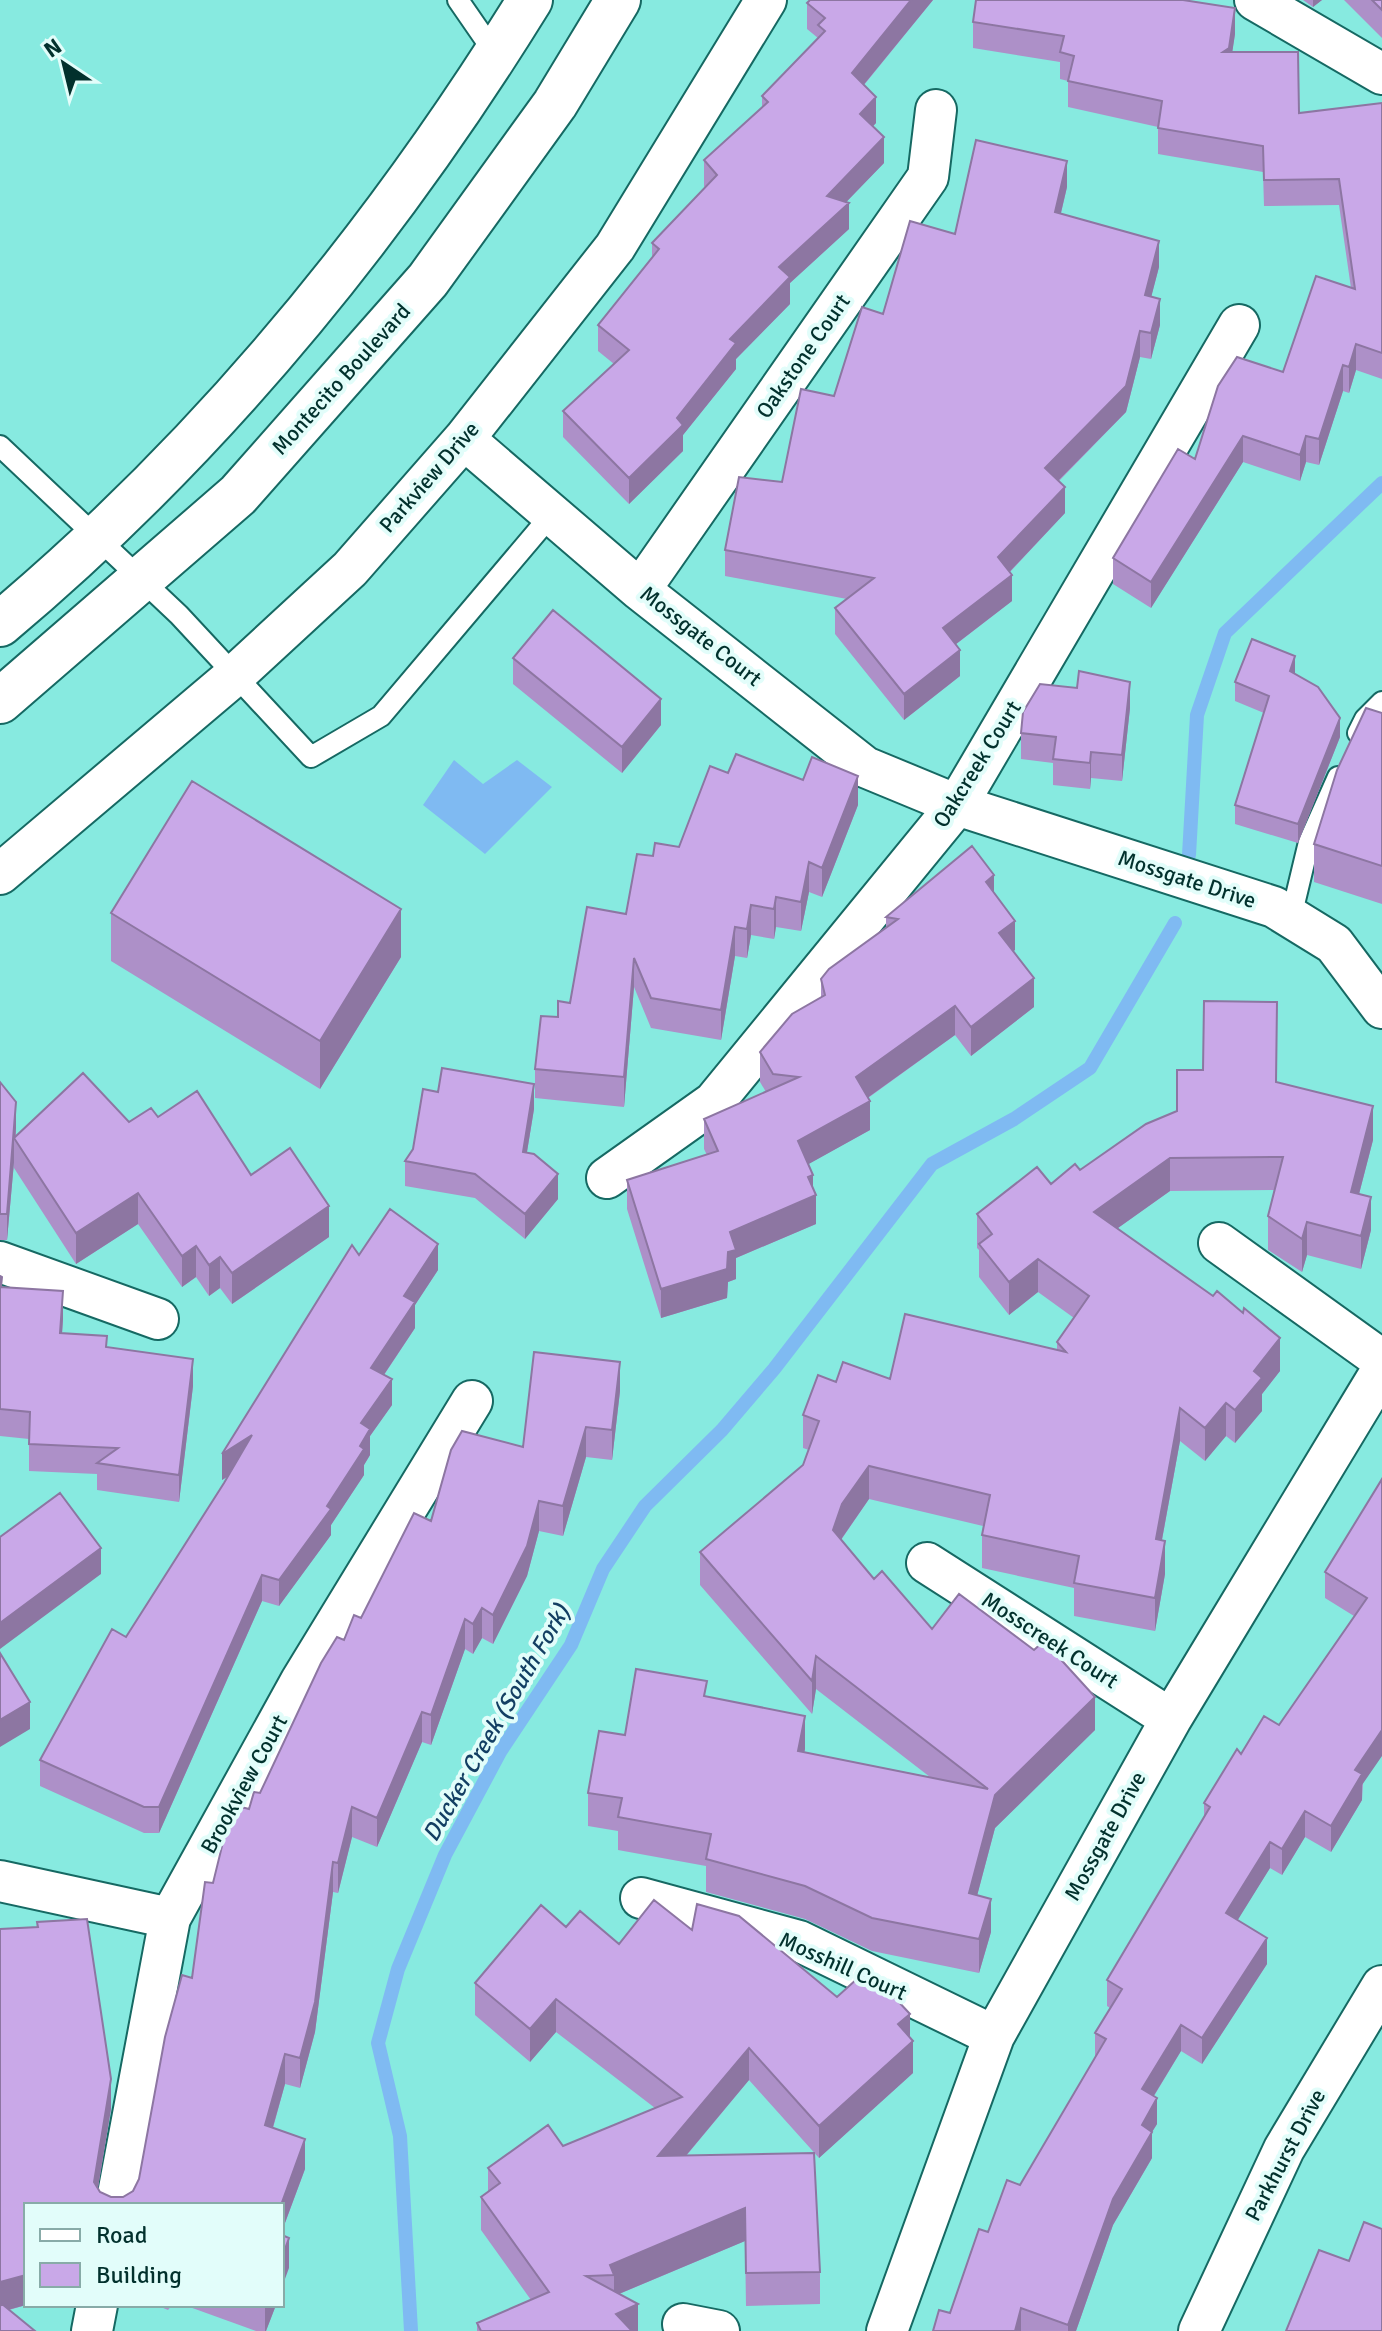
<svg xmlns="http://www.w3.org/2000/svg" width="1382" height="2331" viewBox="0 0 1382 2331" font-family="Signika,sans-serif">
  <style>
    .water { fill: #7fbaf2 }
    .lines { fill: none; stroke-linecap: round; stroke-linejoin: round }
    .stream { stroke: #7fbaf2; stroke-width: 14 }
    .lane-casing { stroke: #166963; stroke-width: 24 }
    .street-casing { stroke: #166963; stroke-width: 44 }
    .secondary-casing { stroke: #166963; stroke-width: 48 }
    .lane { stroke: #fff; stroke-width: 20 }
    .street { stroke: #fff; stroke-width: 40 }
    .secondary { stroke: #fff; stroke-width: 44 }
    .wall { fill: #ad90c8 }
    .shaded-wall { fill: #8d76a2 }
    .building { fill: #c9a8e8; stroke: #8d76a2; stroke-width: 2 }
    .labels { text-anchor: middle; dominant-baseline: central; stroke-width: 8; stroke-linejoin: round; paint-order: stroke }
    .street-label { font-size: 22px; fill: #02312d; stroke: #e2fdfa }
    .water-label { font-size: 24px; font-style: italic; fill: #133f63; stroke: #e2fdfa }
  </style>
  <rect width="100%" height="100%" fill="#87eae0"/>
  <path class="water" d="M454,760L483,784L517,760L552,787L485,854L423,805Z"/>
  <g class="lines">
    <path class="stream" d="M1189,855L1197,715L1225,633L1382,483
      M411,2331L400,2136L378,2043L398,1969L445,1855L500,1752L571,1645L603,1569L645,1506L722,1430L774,1369L932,1164L1014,1119L1090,1068L1175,923"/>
    <defs>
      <path id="lane" d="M458,0L496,55
        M0,446L179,615L311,757L381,716L552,514
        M1358,733L1365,719L1382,702
        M1291,917L1309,842L1338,777"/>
      <path id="street" d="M1255,0L1382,74
        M464,439L640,590L865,767L957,805L1274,907L1334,944L1382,1008
        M640,590L928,177L936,110
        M0,874L234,676L350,569L464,439L615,247L766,0
        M607,1178L714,1102L957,805L1239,325
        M1219,1243L1382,1360
        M0,1262L158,1319
        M927,1563L1171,1719
        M0,1881L170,1918
        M641,1898L799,1941L994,2036
        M116,2205L170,1918L301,1681L472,1401
        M683,2324L719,2331
        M92,2331L97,2305
        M887,2331L994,2036L1171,1719L1382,1370
        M1199,2331L1284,2149L1382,1986"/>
      <path id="secondary" d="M0,624C211,447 386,233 530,0
        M0,701L238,495L428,280L555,104L618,0"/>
    </defs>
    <use href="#lane" class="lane-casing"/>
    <use href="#street" class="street-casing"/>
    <use href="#secondary" class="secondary-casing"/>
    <use href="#lane" class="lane"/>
    <use href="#street" class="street"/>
    <use href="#secondary" class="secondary"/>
  </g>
  <path class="wall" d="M810,0H933L864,85L876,123L873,126L884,163L846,202L849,229L790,283V304L736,359V369L683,435V451L629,504L563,437V411L614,364L598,351V325L652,258V243L705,188L704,186V160L762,108V96L818,38L807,29V3Z
    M1303,0H1322L1313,7Z
    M1344,0H1382V38Z
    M973,22L1235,34L1232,52L1299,113L1382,103V379L1356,370L1349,393L1343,391L1319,465L1306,462L1300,481L1243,462L1151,608L1113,584V558L1195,459L1283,372L1351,288L1339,205L1264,206L1263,172L1158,154V127L1068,107V81L1060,79V62L973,48Z
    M1067,187L1061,213L1159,267L1151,297L1160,325L1151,359L1140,357L1126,412L1059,481L1065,513L1010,572L1012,601L955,645L960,676L904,720L835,634V608L847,599L725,576V550L782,482L883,314L955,234Z
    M513,658L661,725L622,773L513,684Z
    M1295,674L1340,737L1298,843L1235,824V805L1264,713L1235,701V682Z
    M1130,708L1122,781L1091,778L1090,789L1053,785V763L1021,759V733Z
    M1382,713V904L1314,882V844Z
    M728,773L858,805L822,897L809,892L801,931L776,927L774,939L751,935L747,958L735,956L721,1040L651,1028L634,987L624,1107L535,1098V1069L558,1017L570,1003L626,914L653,856L679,847Z
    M994,893L1015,950L1013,951L1034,1007L971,1056L955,1035L868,1098L870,1130L808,1164L813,1187L816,1224L736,1258V1279L728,1282L727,1298L661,1318L627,1209V1180L707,1155L704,1149V1119L766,1092L760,1082V1052L821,998V979L886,928V917Z
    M111,913L401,957L320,1089L111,961Z
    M0,1082L16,1128V1136L129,1122L158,1117L251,1175L329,1237L232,1304L220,1288L209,1296L196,1277L182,1287L138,1224L76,1264L14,1168V1162L7,1240H0Z
    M1276,1082L1373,1140L1359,1194L1371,1230L1361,1269L1307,1255L1302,1272L1268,1250V1216L1274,1190L1170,1191L1118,1228L1280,1371L1262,1394V1411L1235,1443L1226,1436L1205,1461L1180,1441L1162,1540L1165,1574L1155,1631L1074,1616V1588L982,1568V1535L983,1526L869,1499L841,1540L874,1579L932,1629L1095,1730L995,1828L977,1896L991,1932L979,1973L872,1951L805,1919L706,1892V1866L618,1850V1831L588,1826V1793L625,1735L707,1696L805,1749L804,1752L930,1777L816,1689L812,1714L700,1585V1552L803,1465L809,1450L803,1448V1415L836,1382L890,1379L1057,1350V1342L1074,1318L1038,1292L1009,1315L979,1277V1250L977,1248V1214L1051,1184Z
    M534,1109L527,1152L558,1199L525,1239L475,1198L405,1186V1161Z
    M359,1255L438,1270L415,1305V1328L384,1375L392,1405L370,1436V1455L364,1465V1475L331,1525V1535L279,1606L262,1601L159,1833H144L40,1786V1760L126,1637L229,1476L222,1480Z
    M0,1276L2,1287L63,1319L62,1334L107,1347L193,1386L179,1502L97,1490V1474L29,1471V1439L0,1436Z
    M620,1391L612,1460L586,1457L563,1536L539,1531L527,1576L493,1644L482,1638L473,1654L465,1649L431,1745L422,1742L377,1847L352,1837L338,1893L333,1892L315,2032L300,2088L285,2084L273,2128L305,2169L282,2231L26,2205V2305L9,2310L0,2331L37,1922L111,2109L98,2188L100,2192L111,2197H123L133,2191L139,2179L192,1978L213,1883L249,1809L260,1793L344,1640L431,1521L523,1447Z
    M1382,1479L1362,1800L1331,1852L1305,1837L1282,1875L1270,1868L1237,1920L1267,1964L1202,2064L1181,2051L1154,2096L1157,2124L1152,2132V2158L1113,2225L1076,2331H933L950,2313L988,2232L1020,2185L1095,2058V2033L1110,2008L1107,2006V1980L1204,1817V1803L1241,1754L1279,1725L1354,1616L1325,1598V1572Z
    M566,1927L619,1944L692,1930L837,1997L910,2037L913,2073L819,2158L749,2080L686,2156L820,2272V2304L746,2306L745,2241L619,2294L638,2331H477V2323L531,2300L481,2230V2197L488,2192V2168L563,2146L655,2108L556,2032L530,2062L475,2015V1983Z
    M156,2305H172L168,2310Z
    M184,2305H276L266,2331H256Z"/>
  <path class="shaded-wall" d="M911,0H933L852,99V73Z
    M1313,0H1322L1313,7Z
    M1235,8V34L1229,74L1223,52Z
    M876,97V123L860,140V114Z
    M884,137V163L827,222V196Z
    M1067,161V187L1055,238V212Z
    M849,203V229L790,283V304L736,359V369L683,435V451L629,504V478L677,418L779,267Z
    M1159,241V267L1145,321V295Z
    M1160,299V325L1151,359V333Z
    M1140,331V357L1126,412L1045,494V468Z
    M1356,344V370L1349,393V367Z
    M1343,365V391L1319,465V439Z
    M1243,436V462L1151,608V582Z
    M1306,436V462L1300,481V455Z
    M1065,487V513L998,584V557Z
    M1012,575V601L943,654V628Z
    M960,650V676L904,720V694Z
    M1295,656V675L1290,671Z
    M1130,682V708L1122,781V755Z
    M661,699V725L622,773V747Z
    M1340,718V737L1298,843V824Z
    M1091,752V778L1090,789V763Z
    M858,776V805L822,897V868Z
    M809,862V892L801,931V902Z
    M994,875V905L986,882Z
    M776,897V927L774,939V909Z
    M751,905V935L747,958V929Z
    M401,909V957L320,1089V1041Z
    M1015,921V950L999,962V933Z
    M735,927V956L721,1040V1010Z
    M634,958V987L624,1107V1077Z
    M1034,978V1007L971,1056V1027Z
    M955,1006V1035L856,1106V1077Z
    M534,1084V1109L523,1176V1152Z
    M870,1101V1130L798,1170V1141Z
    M16,1102V1128L15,1140L14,1138V1162L7,1240V1214Z
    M1373,1106V1140L1351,1225V1192Z
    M1170,1158V1191L1094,1245V1212Z
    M558,1174V1199L525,1239V1214Z
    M813,1175V1196L816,1195V1224L736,1258V1279L728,1282L727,1298L661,1318V1289L730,1232Z
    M138,1193V1224L76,1264V1233Z
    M1371,1197V1230L1361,1269V1236Z
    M329,1206V1237L232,1304V1273Z
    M1307,1222V1255L1302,1272V1239Z
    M438,1244V1270L415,1305V1328L371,1394V1368L404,1296Z
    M196,1246V1277L182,1287V1256Z
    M220,1257V1288L209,1296V1265Z
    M1038,1259V1292L1009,1315V1282Z
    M63,1291V1319L60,1361V1333Z
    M1280,1338V1371L1262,1394V1411L1235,1443V1410L1254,1371Z
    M193,1359V1386L179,1502V1475Z
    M620,1362V1391L612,1460V1430Z
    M392,1379V1405L370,1436V1455L364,1465V1475L331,1525V1535L279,1606V1580L327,1506L361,1423Z
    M1226,1403V1436L1205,1461V1428Z
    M1180,1408V1441L1156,1572V1539Z
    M586,1427V1457L563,1536V1506Z
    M252,1435V1461L222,1480V1454Z
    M869,1466V1499L842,1538L833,1563V1530L842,1504Z
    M539,1501V1531L527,1576L493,1644V1615Z
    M1165,1541V1574L1155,1631V1598Z
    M101,1548V1574L0,1649V1623Z
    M262,1575V1601L159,1833V1807Z
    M482,1608V1638L473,1654V1624Z
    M465,1619V1649L431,1745V1715Z
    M816,1656V1689L812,1714V1681Z
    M1095,1697V1730L995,1828L969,1926V1893L995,1795Z
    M30,1702V1729L0,1747V1720Z
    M422,1712V1742L377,1847V1818Z
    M805,1716V1749L798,1784V1751Z
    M1382,1730V1756L1362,1785V1800L1331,1852V1826L1355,1770Z
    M352,1807V1837L338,1893V1863Z
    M1305,1811V1837L1282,1875V1849Z
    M1270,1842V1868L1226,1939V1913Z
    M333,1862V1892L315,2032L300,2088V2058Z
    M991,1899V1932L979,1973V1939Z
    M1267,1938V1964L1202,2064V2038Z
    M556,1999V2032L530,2062V2029Z
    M910,2014V2044L913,2041V2073L819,2158V2126L898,2024Z
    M1181,2025V2051L1142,2115V2089Z
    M749,2048V2080L658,2189V2156Z
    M285,2054V2084L265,2155V2125Z
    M111,2079V2109L95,2205L94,2182Z
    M1157,2098V2124L1152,2132V2158L1113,2225L1076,2331H1068V2325L1113,2199L1142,2125Z
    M305,2139V2169L282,2231V2205H281Z
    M745,2208V2241L614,2296V2275L610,2265Z
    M289,2238V2268L282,2287V2257Z
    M26,2275V2305L0,2312V2282Z
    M638,2304V2331H616V2314Z
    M265,2305H276L266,2331H265Z
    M1021,2308V2331H1015Z"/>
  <path class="building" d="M810,0H911L852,73L876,97L860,114L884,137L827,196L849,203L779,267L790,277L730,339L736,343L677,418L683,425L629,478L563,411L629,350L598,325L659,249L652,243L717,175L704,160L768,102L762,96L825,31L818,25L825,18L807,3Z
    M976,0H1183L1235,8L1229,48L1223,52H1298L1299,113L1382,103V353L1356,344L1349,367L1343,365L1319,439L1306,436L1300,455L1243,436L1151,582L1113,558L1178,449L1195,459L1218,386L1237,357L1283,372L1316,276L1355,289L1339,179L1264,180L1263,146L1158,128L1162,101L1068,81L1074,56L1060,52L1064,36L973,22Z
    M1372,0H1382V10Z
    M976,140L1067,161L1055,212L1159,241L1145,295L1160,299L1151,333L1140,331L1126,386L1045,468L1065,487L998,557L1012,575L943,628L960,650L904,694L835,608L874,578L725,550L739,477L782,482L801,389L834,396L862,307L883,314L910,221L955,234Z
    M553,610L661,699L622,747L513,658Z
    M1252,639L1295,656L1290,671L1318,687L1340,718L1298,824L1235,805L1269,696L1235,682Z
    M1079,671L1130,682L1122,755L1091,752L1090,763L1053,759L1056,737L1021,733L1023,712L1040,684L1077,688Z
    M1366,708L1382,713V866L1314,844L1337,770Z
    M736,754L803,780L812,757L858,776L822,868L809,862L801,902L776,897L774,909L751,905L747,929L735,927L721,1010L651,998L634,958L624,1077L535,1069L541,1016L558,1017V1001L570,1003L587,907L626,914L637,854L653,856L655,843L679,847L710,766L728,773Z
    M192,781L401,909L320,1041L111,913Z
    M972,846L994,875L986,882L1015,921L999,933L1034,978L971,1027L955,1006L856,1077L870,1101L798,1141L813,1175L808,1177L816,1195L730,1232L736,1250L728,1252L727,1269L661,1289L627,1180L718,1151L704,1119L799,1077L773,1074L760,1052L792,1014L825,995L821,979L829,969L898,919L886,917Z
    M1204,1001L1277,1002L1276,1082L1373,1106L1351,1192L1371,1197L1361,1236L1307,1222L1302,1239L1268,1216L1283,1157L1170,1158L1094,1212L1213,1296L1217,1291L1243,1313L1244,1308L1280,1338L1254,1371L1262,1378L1235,1410L1226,1403L1205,1428L1180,1408L1156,1539L1165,1541L1155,1598L1074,1583L1079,1556L982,1535L990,1495L869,1466L842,1504L833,1530L874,1579L882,1571L932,1629L959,1594L1034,1650L1044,1641L1095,1697L995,1795L969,1893L991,1899L979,1939L872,1918L805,1886L706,1859L711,1834L618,1817L622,1798L588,1793L599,1731L625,1735L636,1669L707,1681L704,1696L805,1716L798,1751L988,1789L816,1656L812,1681L700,1552L803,1465L819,1421L803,1415L818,1375L836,1382L843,1362L890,1379L905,1314L1066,1352L1057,1342L1089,1296L1038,1259L1009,1282L979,1244L992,1234L977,1214L1037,1167L1051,1184L1075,1164L1080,1170L1146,1124L1177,1111V1070H1203Z
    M442,1068L534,1084L523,1152L534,1154L558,1174L525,1214L475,1174L405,1161L413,1149L423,1089L438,1092Z
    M83,1073L129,1122L151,1108L158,1117L197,1091L251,1175L290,1148L329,1206L232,1273L220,1257L209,1265L196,1246L182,1256L138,1193L76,1233L14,1138Z
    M0,1082L16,1102L7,1214H0Z
    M390,1209L438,1244L404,1296L415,1302L371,1368L392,1379L361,1423L370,1429L360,1446L364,1449L327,1506L331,1509L279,1580L262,1575L159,1807H144L40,1760L112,1629L126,1637L224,1483L252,1435L222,1454L352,1245L359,1255Z
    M0,1276L2,1277L1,1287L63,1291L60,1333L107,1336L106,1347L193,1359L179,1475L97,1463L118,1448L29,1444L30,1412L0,1409Z
    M534,1352L620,1362L612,1430L586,1427L563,1506L539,1501L527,1546L493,1615L482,1608L473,1624L465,1619L431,1715L422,1712L377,1818L352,1807L338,1863L333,1862L315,2002L300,2058L285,2054L265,2125L305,2139L281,2205H26V2275L0,2282V1929L38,1927L37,1922L87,1919L111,2079L94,2182L100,2192L111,2197H123L133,2191L139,2179L165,2037L182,1975L192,1978L205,1882L213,1883L224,1838L241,1807L249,1809L254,1792L260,1793L321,1663L337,1637L344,1640L354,1615L361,1618L414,1513L431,1521L451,1450L462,1431L523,1447Z
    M1382,1479V1730L1355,1770L1362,1774L1331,1826L1305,1811L1282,1849L1270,1842L1226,1913L1267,1938L1202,2038L1181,2025L1142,2089L1157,2098L1142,2125L1152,2132L1113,2199L1068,2325L1021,2308L1015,2331H933L939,2310L950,2313L979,2229L988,2232L1007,2180L1020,2185L1106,2039L1095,2033L1122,1989L1107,1980L1210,1807L1204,1803L1237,1749L1241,1754L1264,1716L1279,1725L1367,1598L1325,1572Z
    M60,1493L101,1548L0,1623V1537Z
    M0,1653L30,1702L0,1720Z
    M654,1900L692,1930L697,1904L739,1916L837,1997L868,1969L910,2014L898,2024L913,2041L819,2126L749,2048L658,2156L814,2153L820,2272L746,2273L745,2208L610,2265L614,2275L586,2276L638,2304L616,2314L632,2331H481L477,2323L549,2292L481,2197L500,2183L488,2168L548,2125L563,2146L682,2097L556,1999L530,2029L475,1983L541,1905L566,1927L580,1911L619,1944Z
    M1364,2222L1382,2229V2331H1286L1319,2250L1349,2261Z
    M282,2235L289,2238L282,2257Z
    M2,2304L35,2331H0V2306Z"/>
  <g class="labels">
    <g class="street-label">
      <text transform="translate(803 356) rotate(-55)">Oakstone Court</text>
      <text transform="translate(341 379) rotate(-48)">Montecito Boulevard</text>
      <text transform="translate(429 477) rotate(-49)">Parkview Drive</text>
      <text transform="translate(701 636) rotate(38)">Mossgate Court</text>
      <text transform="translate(977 764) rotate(-58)">Oakcreek Court</text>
      <text transform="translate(1187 879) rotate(18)">Mossgate Drive</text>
      <text transform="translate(1050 1640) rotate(33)">Mosscreek Court</text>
      <text transform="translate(244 1784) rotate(-61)">Brookview Court</text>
      <text transform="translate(1105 1836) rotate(-61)">Mossgate Drive</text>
      <text transform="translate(843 1966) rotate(24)">Mosshill Court</text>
      <text transform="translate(1285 2155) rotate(-62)">Parkhurst Drive</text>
    </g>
    <g class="water-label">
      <text transform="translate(496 1723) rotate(-60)">Ducker Creek (South Fork)</text>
    </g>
  </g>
  <rect x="24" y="2203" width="260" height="104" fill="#e2fdfa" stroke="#88aba8" stroke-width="2"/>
  <rect x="40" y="2229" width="40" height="12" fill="#ffffff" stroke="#88aba8" stroke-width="2"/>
  <text x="96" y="2243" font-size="24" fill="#02312d">Road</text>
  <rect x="40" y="2263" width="40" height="24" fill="#c9a8e8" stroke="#88aba8" stroke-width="2"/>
  <text x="96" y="2283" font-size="24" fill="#02312d">Building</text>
  <g transform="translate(64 64) rotate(325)" stroke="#e2fdfa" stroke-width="6" paint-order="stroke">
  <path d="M0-6L14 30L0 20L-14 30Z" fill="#02312d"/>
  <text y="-12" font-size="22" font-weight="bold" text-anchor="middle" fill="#02312d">N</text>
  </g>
</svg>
